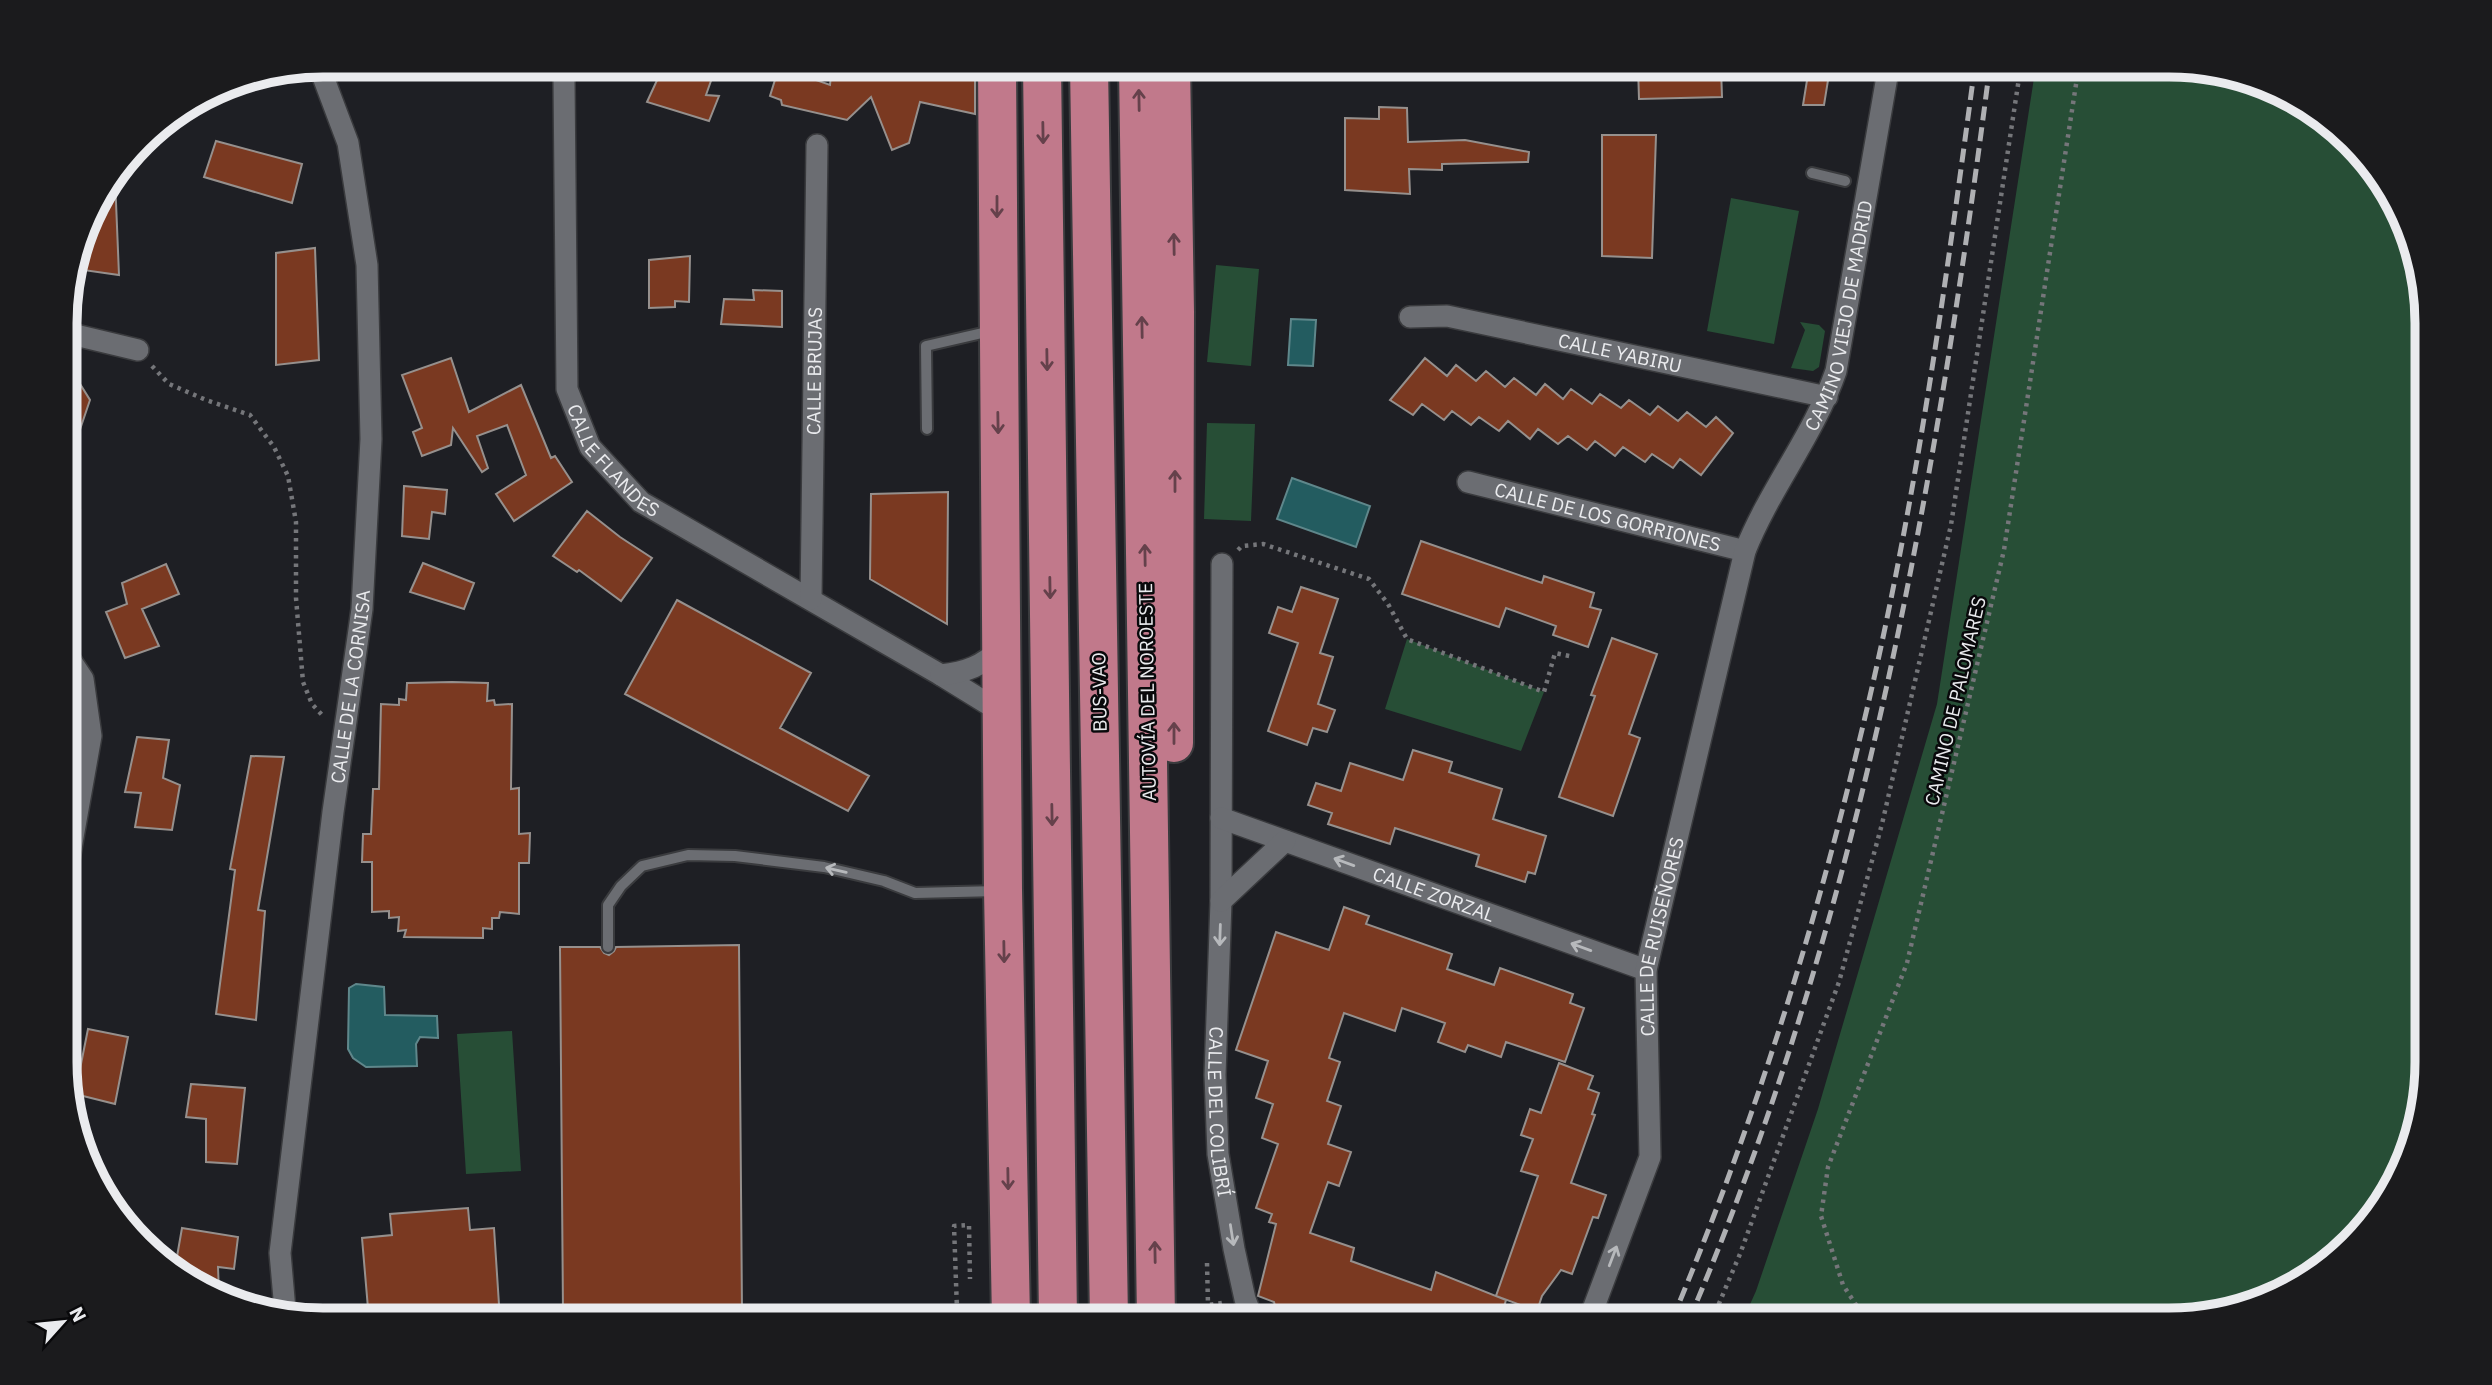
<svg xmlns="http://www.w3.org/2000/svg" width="2492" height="1385" viewBox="0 0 2492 1385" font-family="'IBM Plex Sans',sans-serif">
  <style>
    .green { fill: #274e36 }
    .water { fill: #235c60; stroke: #5f878b; stroke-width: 2 }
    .building { fill: #7a3921; stroke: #96908d; stroke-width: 2 }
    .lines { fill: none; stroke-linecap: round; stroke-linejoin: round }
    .lane-casing { stroke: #3a3b3e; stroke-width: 14 }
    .street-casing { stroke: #3a3b3e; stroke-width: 24 }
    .highway-casing { stroke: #3a3b3e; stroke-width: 42 }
    .path { stroke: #75767a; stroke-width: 4.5; stroke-dasharray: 3.5 5; stroke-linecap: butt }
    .lane { stroke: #6b6d72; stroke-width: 10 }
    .street { stroke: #6b6d72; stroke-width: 21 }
    .highway { stroke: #c1798b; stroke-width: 38 }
    .rail { stroke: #afb0b3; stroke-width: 5; stroke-dasharray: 14 7; stroke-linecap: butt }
    .oneway { stroke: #65414b }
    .oneway2 { stroke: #b7b9bc }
    .labels { text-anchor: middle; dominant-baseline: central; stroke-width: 5; stroke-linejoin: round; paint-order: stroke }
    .street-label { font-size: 19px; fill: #eaebee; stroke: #09090b }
    .rim { fill: none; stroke: #eaebee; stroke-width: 9 }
  </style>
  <rect width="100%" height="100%" fill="#1e1f24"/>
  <path class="green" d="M2036,65H2169L2298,99L2384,180L2427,306V1078L2393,1191L2312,1277L2251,1307L2185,1320H1743L1756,1291L1818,1109L1937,704Z
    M1731,198L1799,211L1774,344L1707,331Z
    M1216,265L1259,269L1251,366L1207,362Z
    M1800,322L1819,325L1825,331L1819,367L1813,371L1791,368L1805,330Z
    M1207,423L1255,424L1251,521L1204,519Z
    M1407,639L1544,692L1521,751L1385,709Z
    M512,1031L521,1171L466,1174L457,1034Z"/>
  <path class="water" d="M1291,319L1316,320L1313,366L1288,365Z
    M1292,478L1370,506L1356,547L1277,519Z
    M356,984L384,987L385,1015L437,1016L438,1038L420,1037L416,1044L417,1066L366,1067L353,1058L348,1049L349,988Z"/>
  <path class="building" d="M664,65H684L713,75L706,95L719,96L709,121L647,102Z
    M832,65H975V114L920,102L909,143L892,150L871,97L847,120L782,105L781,100L770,96L779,67L830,85Z
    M1638,67L1721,68L1722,97L1639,99Z
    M1809,68H1830L1824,105H1803Z
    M1379,107L1407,108L1408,142L1465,140L1529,152L1528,162L1442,164V170L1409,169L1410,194L1345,190V118L1379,119Z
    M1602,135H1656L1652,258L1602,256Z
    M216,141L302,164L292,203L204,177Z
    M115,178L119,275L83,270L82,241L92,209Z
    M315,248L319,360L276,365V253Z
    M690,256L689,302L675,301V307L649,308V260Z
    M753,290L782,291V327L721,324L724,299L754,300Z
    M451,358L469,412L521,385L551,458L555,456L572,482L514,521L496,494L526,475L507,425L477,436L488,468L482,472L453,428L451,445L422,456L413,432L422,428L402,375Z
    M1425,358L1447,376L1456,365L1476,381L1486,371L1505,387L1514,378L1536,395L1545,384L1563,399L1571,389L1592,404L1600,394L1621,408L1629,400L1650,415L1658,406L1678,421L1687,412L1706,427L1716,417L1733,433L1701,475L1680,459L1673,468L1652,454L1645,462L1623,447L1615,456L1595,441L1587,450L1568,436L1558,444L1538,429L1530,439L1508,421L1499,431L1479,417L1471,425L1452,411L1444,420L1422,404L1413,415L1390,400Z
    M67,363L90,400L71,456H67Z
    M404,486L447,490L445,514L432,512L429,539L402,536Z
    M948,492L947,624L870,579L871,494Z
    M587,511L620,537L652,558L621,601L579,570L577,572L553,556Z
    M1421,541L1542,583L1544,576L1594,593L1590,607L1601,610L1588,647L1553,635L1556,626L1506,608L1499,627L1402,594Z
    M423,563L474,583L464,609L410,592Z
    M166,564L179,594L142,609L159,646L125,658L106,612L127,604L122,583Z
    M1301,587L1338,599L1320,653L1333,657L1318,704L1335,710L1327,732L1313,728L1307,745L1268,731L1298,643L1269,633L1278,607L1292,612Z
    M677,600L811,673L780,728L869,776L848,811L625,694Z
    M1612,638L1657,654L1629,734L1640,738L1613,816L1559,797L1595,696L1591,695Z
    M452,682L488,683L487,701L494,700L495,705L512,704L511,789L519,788V834L530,833L529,863H519V914L500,912L499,918H492V929L483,928V938L404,937L406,930L398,931L399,917L389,918V911L372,912V862H362L363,834H371L373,789H379L381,704L399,705V699L406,700L407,683Z
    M137,737L169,740L163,778L180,785L172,830L135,827L141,793L125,792Z
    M1413,750L1452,762L1449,772L1502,789L1493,819L1546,836L1535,874L1528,872L1525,882L1476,866L1479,855L1395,828L1390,844L1328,824L1332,813L1308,805L1316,783L1341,791L1350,763L1403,780Z
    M251,756L284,757L258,910L265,911L256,1020L216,1014L235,870L230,869Z
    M1344,907L1369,916L1366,924L1452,954L1447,969L1494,985L1500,968L1573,994L1570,1003L1584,1008L1565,1062L1506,1042L1501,1057L1468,1045L1465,1052L1438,1042L1445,1023L1402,1008L1395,1031L1344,1013L1329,1058L1340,1062L1327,1101L1341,1106L1328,1144L1351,1152L1339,1186L1328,1182L1310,1233L1354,1248L1351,1261L1431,1290L1436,1272L1506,1300L1500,1320H1279L1274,1302L1258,1296L1276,1224L1269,1222L1272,1214L1256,1208L1278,1144L1262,1138L1273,1104L1256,1098L1268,1061L1236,1050L1276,932L1329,950Z
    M739,945L742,1312L563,1313L560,947H600L604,953L609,955L614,951L616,947Z
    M88,1029L128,1037L115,1104L75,1094Z
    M1559,1063L1593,1076L1588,1089L1599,1093L1592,1114L1595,1115L1571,1183L1606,1195L1598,1218L1593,1217L1572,1274L1561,1270L1542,1296L1537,1311L1496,1296L1538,1176L1521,1171L1533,1139L1521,1135L1530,1109L1541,1113Z
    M191,1084L245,1088L237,1164L206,1162V1119L186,1117Z
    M468,1208L470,1230L494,1228L500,1320H369L362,1238L392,1235L390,1214Z
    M182,1228L238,1237L234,1269L218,1267L219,1293L194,1286L175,1268Z"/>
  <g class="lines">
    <defs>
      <path id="lane" d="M1812,173L1845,181
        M927,429L926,346L991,331
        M608,947V905L621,886L642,866L688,855L735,856L824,867L884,881L915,893L998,891"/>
      <g id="street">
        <path id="s1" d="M564,80L567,389L590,447L641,502L941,675L1001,712"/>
        <path id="s2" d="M1410,317L1447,316L1827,397"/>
        <path d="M67,333L138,350"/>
        <path id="s3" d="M1468,482L1745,551"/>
        <path id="s4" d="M1222,564L1221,901L1215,1075L1218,1154L1234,1249L1245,1299L1253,1320"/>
        <path id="s5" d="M811,599L817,145"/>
        <path d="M67,655L83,679L91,736L67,871"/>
        <path d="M941,675C967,672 982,666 1001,648"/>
        <path id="s6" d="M1221,818L1646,970"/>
        <path d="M1221,901L1285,841"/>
        <path id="s7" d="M285,1310L280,1253L333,812L362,609L371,439L367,265L348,143L319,66"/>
        <path id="s8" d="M1589,1320L1650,1157L1646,970L1745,551C1770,488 1814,435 1836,371L1889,65"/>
      </g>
      <path id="highway" d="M997,65L1003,890L1011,1320
        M1042,65L1058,1320
        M1089,65L1109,1320
        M1138,65L1156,1320
        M1171,65L1175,312L1174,743"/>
    </defs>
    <use href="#lane" class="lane-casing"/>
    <use href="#street" class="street-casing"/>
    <use href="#highway" class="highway-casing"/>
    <path class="path" d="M152,366L169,384L206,400L250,415L274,447L288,476L296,522V598L303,682L312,704L322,715
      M1238,550L1242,546L1263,544L1369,579L1388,604L1407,639L1544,692L1555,653L1574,657
      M1207,1263L1208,1305
      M960,1320L957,1310L954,1226L969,1225L970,1279
      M1208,1320V1305L1222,1303V1320
      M1712,1320L1740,1254L1839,982L1882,824L1951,525L2021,65
      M1866,1320L1843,1285L1821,1216L1828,1167L1907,963L2004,550L2079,65"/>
    <use href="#lane" class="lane"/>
    <use href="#street" class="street"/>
    <use href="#highway" class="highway"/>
    <path class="rail" d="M1672,1320C1751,1132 1813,937 1860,738C1914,517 1945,290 1975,65
      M1689,1320C1860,920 1935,493 1990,65"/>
  </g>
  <defs><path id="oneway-shaft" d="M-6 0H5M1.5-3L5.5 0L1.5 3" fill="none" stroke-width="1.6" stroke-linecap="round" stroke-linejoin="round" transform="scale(1.75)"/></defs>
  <g class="oneway">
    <use href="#oneway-shaft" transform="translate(1139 100) rotate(-91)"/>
    <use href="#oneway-shaft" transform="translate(1043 133) rotate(89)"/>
    <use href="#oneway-shaft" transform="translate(997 207) rotate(90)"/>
    <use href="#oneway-shaft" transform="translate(1174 244) rotate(-91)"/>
    <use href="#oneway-shaft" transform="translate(1142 327) rotate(-91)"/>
    <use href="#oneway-shaft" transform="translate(1047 360) rotate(89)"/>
    <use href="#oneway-shaft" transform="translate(998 423) rotate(89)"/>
    <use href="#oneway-shaft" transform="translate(1175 481) rotate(-90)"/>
    <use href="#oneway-shaft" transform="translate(1145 555) rotate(-91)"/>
    <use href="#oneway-shaft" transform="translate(1050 588) rotate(89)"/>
    <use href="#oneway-shaft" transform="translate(1174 733) rotate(-90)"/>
    <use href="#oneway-shaft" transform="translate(1052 815) rotate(89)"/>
    <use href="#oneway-shaft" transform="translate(1004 952) rotate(89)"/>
    <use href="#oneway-shaft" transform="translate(1008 1179) rotate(89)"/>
    <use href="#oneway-shaft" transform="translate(1155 1252) rotate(-91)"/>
  </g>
  <g class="oneway2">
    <use href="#oneway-shaft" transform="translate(1344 862) rotate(-160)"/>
    <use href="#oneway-shaft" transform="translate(836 870) rotate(-167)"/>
    <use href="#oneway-shaft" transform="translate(1220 935) rotate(92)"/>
    <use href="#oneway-shaft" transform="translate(1581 947) rotate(-160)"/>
    <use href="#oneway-shaft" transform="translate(1232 1235) rotate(81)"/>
    <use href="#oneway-shaft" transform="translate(1613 1256) rotate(-69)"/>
  </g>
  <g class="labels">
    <g class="street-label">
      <text stroke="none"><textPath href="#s8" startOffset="1048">CAMINO VIEJO DE MADRID</textPath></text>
      <text stroke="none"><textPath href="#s2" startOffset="214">CALLE YABIRU</textPath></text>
      <text stroke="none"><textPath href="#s5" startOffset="228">CALLE BRUJAS</textPath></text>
      <text stroke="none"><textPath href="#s1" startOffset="396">CALLE FLANDES</textPath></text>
      <text stroke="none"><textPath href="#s3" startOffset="144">CALLE DE LOS GORRIONES</textPath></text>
      <text stroke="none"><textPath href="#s7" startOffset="628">CALLE DE LA CORNISA</textPath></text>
      <text transform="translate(1099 692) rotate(-91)">BUS-VAO</text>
      <text transform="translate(1147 692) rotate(-91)">AUTOVÍA DEL NOROESTE</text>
      <text transform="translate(1955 701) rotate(-77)">CAMINO DE PALOMARES</text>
      <text stroke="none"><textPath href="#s6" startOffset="226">CALLE ZORZAL</textPath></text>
      <text stroke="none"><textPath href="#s8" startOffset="396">CALLE DE RUISEÑORES</textPath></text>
      <text stroke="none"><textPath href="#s4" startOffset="548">CALLE DEL COLIBRÍ</textPath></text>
    </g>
  </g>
  <path d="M0 0H2492V1385H0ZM323 77H2169A246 246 0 0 1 2415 323V1062A246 246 0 0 1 2169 1308H323A246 246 0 0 1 77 1062V323A246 246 0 0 1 323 77Z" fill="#1b1b1d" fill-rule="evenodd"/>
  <path class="rim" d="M323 77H2169A246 246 0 0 1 2415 323V1062A246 246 0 0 1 2169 1308H323A246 246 0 0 1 77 1062V323A246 246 0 0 1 323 77Z"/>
  <g transform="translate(63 1322) rotate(63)" stroke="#09090b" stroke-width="5" paint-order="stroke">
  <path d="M0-5L12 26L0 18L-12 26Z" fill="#eaebee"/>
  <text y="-10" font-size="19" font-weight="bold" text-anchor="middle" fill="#eaebee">N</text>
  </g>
</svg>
